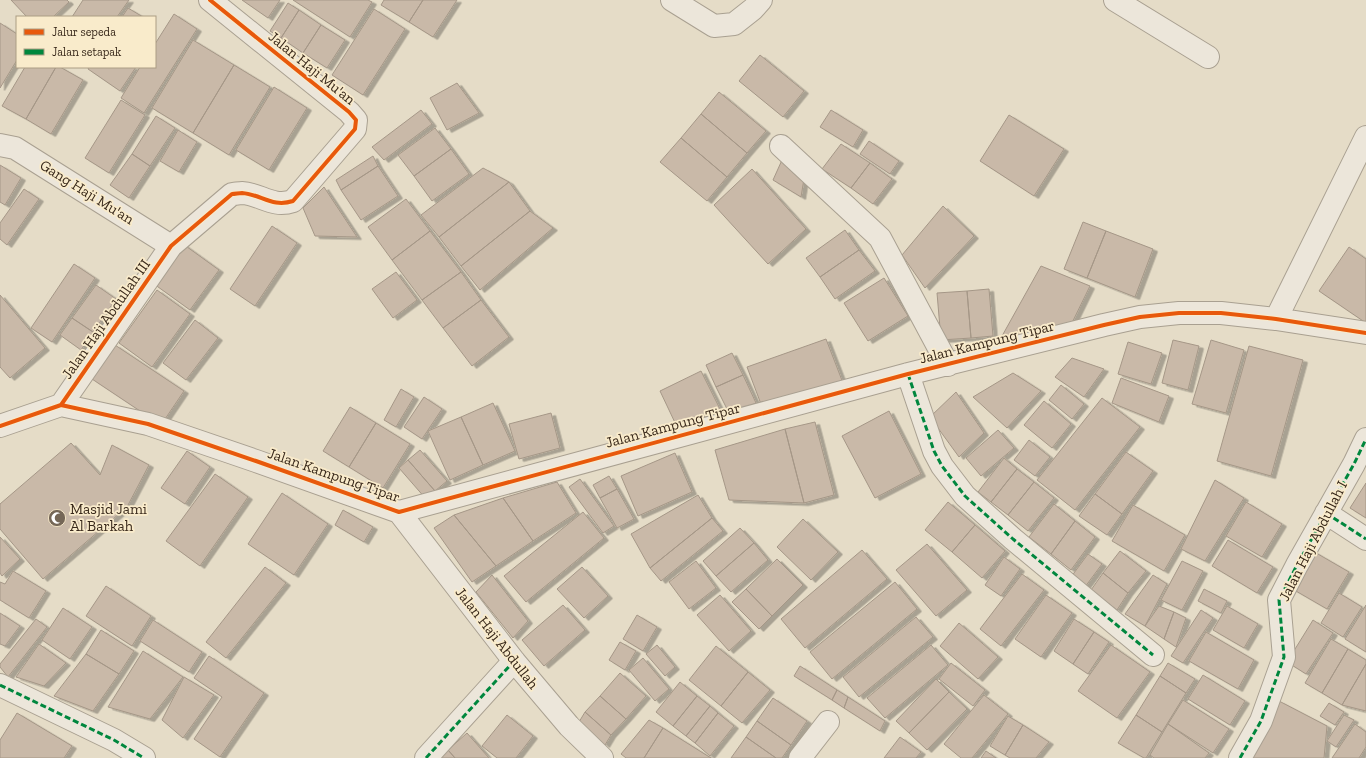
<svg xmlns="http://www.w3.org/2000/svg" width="1366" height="758" viewBox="0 0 1366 758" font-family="'Zilla Slab',serif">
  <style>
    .building { fill: #c9b9a8; stroke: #a59787; filter: url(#shadow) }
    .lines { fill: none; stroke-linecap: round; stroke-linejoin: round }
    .minor-casing { stroke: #a9a091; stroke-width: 24 }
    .minor { stroke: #ece6da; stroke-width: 22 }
    .quiet { stroke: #00873e; stroke-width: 3; stroke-dasharray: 6 3; stroke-linecap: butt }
    .cycleway-casing { stroke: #f9ebcb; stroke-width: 6 }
    .cycleway { stroke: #e8590c; stroke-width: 4 }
    .labels { text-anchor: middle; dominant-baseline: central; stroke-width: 3.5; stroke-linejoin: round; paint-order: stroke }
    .street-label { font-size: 15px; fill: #38281a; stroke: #f9ebcb }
    .poi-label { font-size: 15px; fill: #38281a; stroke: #f9ebcb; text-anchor: start }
  </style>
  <defs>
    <filter id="shadow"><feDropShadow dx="4.5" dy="2.5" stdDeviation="0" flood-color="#0004"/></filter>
  </defs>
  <rect width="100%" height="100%" fill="#e5dcc7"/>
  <path class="building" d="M11,0H67L69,2L53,17H27Z
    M83,0H129L117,17H72Z
    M242,0H280L268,18Z
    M293,0H368L372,2L350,37Z
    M384,0H423L409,22L381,5Z
    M423,0H457L433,37L409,22Z
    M288,3L299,10L281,38L270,31Z
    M128,8L143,17H122Z
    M374,9L405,29L363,95L332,75Z
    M299,10L321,25L303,53L281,38Z
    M174,14L197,29L144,113L121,98L140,67H155V44Z
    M0,23L17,34V60L0,88Z
    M321,25L345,40L327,68L303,53Z
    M193,40L234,65L193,133L152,108Z
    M760,55L804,91L783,117L739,81Z
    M234,65L270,87L229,155L193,133Z
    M25,67H56L26,119L2,106Z
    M56,67H60L83,80L51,134L26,119Z
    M89,67H136L120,91L88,69Z
    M457,83L479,113L447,130L430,98Z
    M274,87L307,108L269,170L236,150Z
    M719,92L766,131L747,153L701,114Z
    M121,100L145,115L109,173L85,158Z
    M421,110L432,124L384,160L372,147Z
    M831,110L863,130L853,147L820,127Z
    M701,114L747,153L727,177L681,138Z
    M1009,115L1064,149L1034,196L980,161Z
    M156,116L175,128L150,166L132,154Z
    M435,128L451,149L414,176L398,155Z
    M178,130L197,142L179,172L160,161Z
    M681,138L727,177L707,201L660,162Z
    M869,141L899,161L890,174L860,154Z
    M841,144L870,163L851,188L822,169Z
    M451,149L469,174L432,201L414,176Z
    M132,154L150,166L129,198L110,185Z
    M373,156L378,166L341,190L336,180Z
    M782,160L805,173L801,197L773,180Z
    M870,163L892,179L873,204L851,188Z
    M0,165L21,178L5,205L0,202Z
    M378,166L398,196L361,220L341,190Z
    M483,168L509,182L439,237L421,215Z
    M752,169L806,229L768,264L714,205Z
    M509,182L530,211L461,266L439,237Z
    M324,187L357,237L315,236L303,208Z
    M24,189L39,199L7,245L0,239V223Z
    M406,199L430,231L392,260L368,227Z
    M943,206L974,236L925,288L902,255Z
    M530,211L553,228L480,290L461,266Z
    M1083,222L1106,231L1087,278L1064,269Z
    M272,226L297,243L255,306L230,289Z
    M845,230L859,250L820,277L806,258Z
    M430,231L461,272L422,300L392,260Z
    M1106,231L1153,249L1135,297L1087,278Z
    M183,244L219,270L190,310L154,284Z
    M1349,247L1366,259V323L1319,291Z
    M859,250L875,271L835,299L820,277Z
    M74,264L95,278L52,342L31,328Z
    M1041,266L1090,286L1068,331L997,345Z
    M396,272L417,300L393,318L372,289Z
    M461,272L481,300L443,328L422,300Z
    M884,278L908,316L868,341L844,303Z
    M96,285L116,299L93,332L72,318Z
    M989,289L993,336L971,338L967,291Z
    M157,290L190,314L152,367L119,343Z
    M967,291L971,338L941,340L937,293Z
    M0,295L45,348L10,378L0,367Z
    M481,300L509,337L472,366L443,328Z
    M72,318L93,332L81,350L60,335Z
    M195,320L218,338L186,380L163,363Z
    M826,339L843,383L764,412L747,367Z
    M1173,340L1199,346L1188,390L1162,383Z
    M1211,340L1244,350L1226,413L1192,404Z
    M1128,342L1162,353L1151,384L1118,374Z
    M115,345L184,391L161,425L92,379Z
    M1249,346L1303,360L1271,476L1217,461Z
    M732,353L743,375L716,387L706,365Z
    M1072,358L1104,369L1084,397L1055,377Z
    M701,371L720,409L678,429L660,391Z
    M1013,373L1041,391L1007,428L973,397Z
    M743,375L756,403L730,415L716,387Z
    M1121,378L1169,396L1159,422L1112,403Z
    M1061,385L1084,404L1072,419L1049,400Z
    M401,389L414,397L396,427L384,420Z
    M956,392L984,433L959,457L930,417Z
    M424,397L442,409L422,439L404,427Z
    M1102,398L1140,427L1075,510L1037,480Z
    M1044,401L1071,424L1052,448L1024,425Z
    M493,403L515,451L483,465L461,417Z
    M350,407L376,423L349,467L323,451Z
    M889,411L921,474L875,498L842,436Z
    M551,413L560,448L519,459L509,424Z
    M461,417L483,465L450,480L428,431Z
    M815,422L834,495L804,503L785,429Z
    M376,423L410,444L383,488L349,467Z
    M785,429L804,503L729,500L715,450Z
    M998,430L1014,448L981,476L966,458Z
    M1029,440L1050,457L1035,476L1014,460Z
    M71,443L100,475L112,445L149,465L127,507L43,579L0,529V504Z
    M420,450L447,481L435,491L408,460Z
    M187,451L210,467L185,504L161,488Z
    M1126,452L1153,471L1122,514L1095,494Z
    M675,453L692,492L638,516L621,476Z
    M1004,458L1017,469L991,502L978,492Z
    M408,460L435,491L426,499L399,468Z
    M1017,469L1034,482L1008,515L991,502Z
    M215,474L248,497L200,566L166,541Z
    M609,476L617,489L600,498L593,485Z
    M580,479L614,526L603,533L569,487Z
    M1215,480L1244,498L1205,561L1181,549Z
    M557,482L576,513L533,541L503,498Z
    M1034,482L1054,498L1028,531L1008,515Z
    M1366,483V518L1350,508Z
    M617,489L634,519L617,528L600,498Z
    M282,493L328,524L294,575L248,544Z
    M1095,494L1122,514L1107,535L1079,516Z
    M698,495L712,518L650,568L631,534Z
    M503,498L533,541L496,566L454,515Z
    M948,502L975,525L952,552L925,530Z
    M1246,502L1282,524L1262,557L1226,536Z
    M1054,504L1075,521L1051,554L1029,537Z
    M1133,505L1185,535L1164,571L1112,541Z
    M343,510L373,527L364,542L335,525Z
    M583,512L604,538L526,602L504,576Z
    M454,515L496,566L472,582L434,528Z
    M712,518L723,531L661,581L650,568Z
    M803,519L838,552L811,580L777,547Z
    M1075,521L1095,537L1071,570L1051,554Z
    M975,525L1005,551L982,578L952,552Z
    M740,528L754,543L716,576L703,561Z
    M0,537L20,559L2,576L0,573Z
    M1228,540L1273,567L1257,593L1212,566Z
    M754,543L768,560L731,592L716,576Z
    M927,544L967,590L936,616L896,570Z
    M862,550L887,579L805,648L781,619Z
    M1311,550L1349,572L1327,609L1289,587Z
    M1120,551L1146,571L1128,593L1103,573Z
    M1088,554L1102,564L1085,587L1071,577Z
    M1004,557L1020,569L1001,596L985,585Z
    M777,559L803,585L772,616L746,589Z
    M696,561L716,588L689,609L669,582Z
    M1182,561L1203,571L1182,610L1161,600Z
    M265,567L286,583L226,658L206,642Z
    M582,567L608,596L584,618L557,589Z
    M13,571L46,591L29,618L0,600V582L5,584Z
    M1103,573L1128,593L1117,610L1091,590Z
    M1022,574L1044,590L1001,646L980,629Z
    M492,575L528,621L513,638L476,592Z
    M1153,575L1167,584L1145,626L1125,614Z
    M895,582L917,609L832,679L810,652Z
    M106,586L151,616L132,646L86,616Z
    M746,589L772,616L759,629L732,602Z
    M1204,589L1227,601L1221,613L1198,601Z
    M1339,593L1362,607L1343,637L1321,623Z
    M720,595L751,631L729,651L697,615Z
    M1046,595L1072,613L1041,657L1015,639Z
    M563,605L585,630L544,666L522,640Z
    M1366,605V652L1345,639Z
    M1159,606L1174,612L1164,639L1145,626Z
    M1227,606L1258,624L1244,648L1213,630Z
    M63,608L92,627L70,659L42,640Z
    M1201,610L1213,618L1183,663L1171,656Z
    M1174,612L1186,618L1176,647L1164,639Z
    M0,613L20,626L5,646L0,644Z
    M637,615L657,627L643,651L623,639Z
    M916,617L933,637L859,697L843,677Z
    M36,619L47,627L8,677L0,667V664Z
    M1074,619L1094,632L1073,664L1054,651Z
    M153,620L202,652L189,672L140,641Z
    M1313,620L1333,633L1306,674L1287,662Z
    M959,623L998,657L978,679L940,646Z
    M101,630L134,651L119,674L86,654Z
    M1094,632L1109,642L1088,674L1073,664Z
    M1206,632L1254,660L1238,689L1189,661Z
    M1331,639L1348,649L1322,693L1305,683Z
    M620,642L636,651L625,670L609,660Z
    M39,644L66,663L44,686L16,677Z
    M657,645L675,667L665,676L646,654Z
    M931,645L948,665L885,718L867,698Z
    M1111,645L1150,672L1117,718L1078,691Z
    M716,646L748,672L721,706L689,680Z
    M1348,649L1366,660V664L1342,705L1322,693Z
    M143,651L183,677L150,719L108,707Z
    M86,654L119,674L93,711L54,696Z
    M209,656L264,693L220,757L194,739L222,697L194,678Z
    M643,658L669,689L655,701L629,670Z
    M951,663L985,690L973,706L939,679Z
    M1168,663L1195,679L1186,693L1160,676Z
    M1366,664V711L1342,705Z
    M800,666L837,690L832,700L794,676Z
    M748,672L770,690L742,723L721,706Z
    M620,673L646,696L626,719L600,696Z
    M1203,675L1245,701L1230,725L1188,699Z
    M1160,676L1186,693L1162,732L1136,715Z
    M184,677L214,695L183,738L162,720Z
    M936,679L949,692L909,733L896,721Z
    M680,682L697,696L673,726L656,712Z
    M837,690L848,697L844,708L832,700Z
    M949,692L967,709L927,750L909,733Z
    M984,695L1008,714L972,758H961L944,744Z
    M600,696L626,719L611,735L585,712Z
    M697,696L710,706L686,736L673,726Z
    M848,697L885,721L880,731L844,708Z
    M773,698L807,721L791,745L757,721Z
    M1183,700L1229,729L1213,753L1168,724Z
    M1279,701L1327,726L1324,758H1247Z
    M1329,703L1344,712L1335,725L1320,716Z
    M710,706L718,713L695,743L686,736Z
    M585,712L611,735L605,745L579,722Z
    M17,713L72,746L64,758H0V740Z
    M718,713L734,726L710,756L695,743Z
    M507,715L533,736L516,758H497L482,746Z
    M1136,715L1162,732L1146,758H1144L1118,743Z
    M1344,715L1354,720L1336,747L1327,741Z
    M1008,716L1023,725L1005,755L990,746Z
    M649,720L663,728L644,758H626L621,754Z
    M757,721L791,745L782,758H776L746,737Z
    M1168,724L1209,753L1205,758H1154L1150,755Z
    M1355,724L1366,732V747L1359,758H1332Z
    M1023,725L1049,742L1036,758H1010L1005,755Z
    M663,728L711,758H644Z
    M467,733L489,758H455L448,750Z
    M746,737L776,758H731Z
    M900,737L921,752L916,758H884Z
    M448,750L455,758H438Z
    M986,751L996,758H981Z"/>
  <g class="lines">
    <defs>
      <path id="minor" d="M672,0L714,26L734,24L753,9L761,0
        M1115,0L1208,57
        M0,145L15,148L171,246
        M781,146L880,238L948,365
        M1276,319L1366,137
        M908,374L934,451L942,466L965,496L1013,539L1153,655
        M61,405L171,246L232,194C235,194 239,193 242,193C261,194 272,208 293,201L355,129L356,120L349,112L210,0
        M0,426L61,405L148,424L256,461L399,512L908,374L1104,325L1140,317L1179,313H1221L1276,319L1366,333
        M399,512L514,661L569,726L602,758
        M1326,513L1366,539
        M0,685L114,740L144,758
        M426,758L514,661
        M800,758L828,722
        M1240,758L1261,721L1284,657L1279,600L1297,565L1354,464L1366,439"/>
    </defs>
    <use href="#minor" class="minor-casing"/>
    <use href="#minor" class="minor"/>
    <path class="quiet" d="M908,374L934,451L942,466L965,496L1013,539L1153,655
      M1326,513L1366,539
      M0,685L114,740L144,758
      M426,758L514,661
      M1240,758L1261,721L1284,657L1279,600L1297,565L1354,464L1366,439"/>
    <defs>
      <path id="cycleway" d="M61,405L171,246L232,194C235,194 239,193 242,193C261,194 272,208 293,201L355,129L356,120L349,112L210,0
        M0,426L61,405L148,424L256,461L399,512L908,374L1104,325L1140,317L1179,313H1221L1276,319L1366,333"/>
    </defs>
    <use href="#cycleway" class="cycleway-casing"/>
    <use href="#cycleway" class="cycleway"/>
  </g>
  <defs>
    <symbol id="mosque-disc" viewBox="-11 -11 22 22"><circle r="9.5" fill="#756757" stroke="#f9ebcb"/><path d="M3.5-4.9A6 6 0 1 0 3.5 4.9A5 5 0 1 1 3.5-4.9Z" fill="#fff"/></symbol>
  </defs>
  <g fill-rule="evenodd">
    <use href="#mosque-disc" x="47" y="508" width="20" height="20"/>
  </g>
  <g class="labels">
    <g class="street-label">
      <text transform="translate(312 68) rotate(39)">Jalan Haji Mu'an</text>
      <text transform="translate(87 192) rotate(32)">Gang Haji Mu'an</text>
      <text transform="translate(106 319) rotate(-55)">Jalan Haji Abdullah III</text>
      <text transform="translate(987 342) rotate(-14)">Jalan Kampung Tipar</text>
      <text transform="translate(673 425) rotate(-15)">Jalan Kampung Tipar</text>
      <text transform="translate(334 475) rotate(19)">Jalan Kampung Tipar</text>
      <text transform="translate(1313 541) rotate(-63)">Jalan Haji Abdullah I</text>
      <text transform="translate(497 638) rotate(52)">Jalan Haji Abdullah</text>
    </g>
    <g class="poi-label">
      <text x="70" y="509">Masjid Jami<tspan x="70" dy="17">Al Barkah</tspan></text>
    </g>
  </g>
  <rect x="16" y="16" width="140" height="52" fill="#f9ebcb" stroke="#ac9d84"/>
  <rect x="24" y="29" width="20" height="6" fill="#e8590c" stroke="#ac9d84"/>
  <text x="52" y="36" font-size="12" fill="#38281a">Jalur sepeda</text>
  <rect x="24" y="49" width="20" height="6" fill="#00873e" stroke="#ac9d84"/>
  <text x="52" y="56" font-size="12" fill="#38281a">Jalan setapak</text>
</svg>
